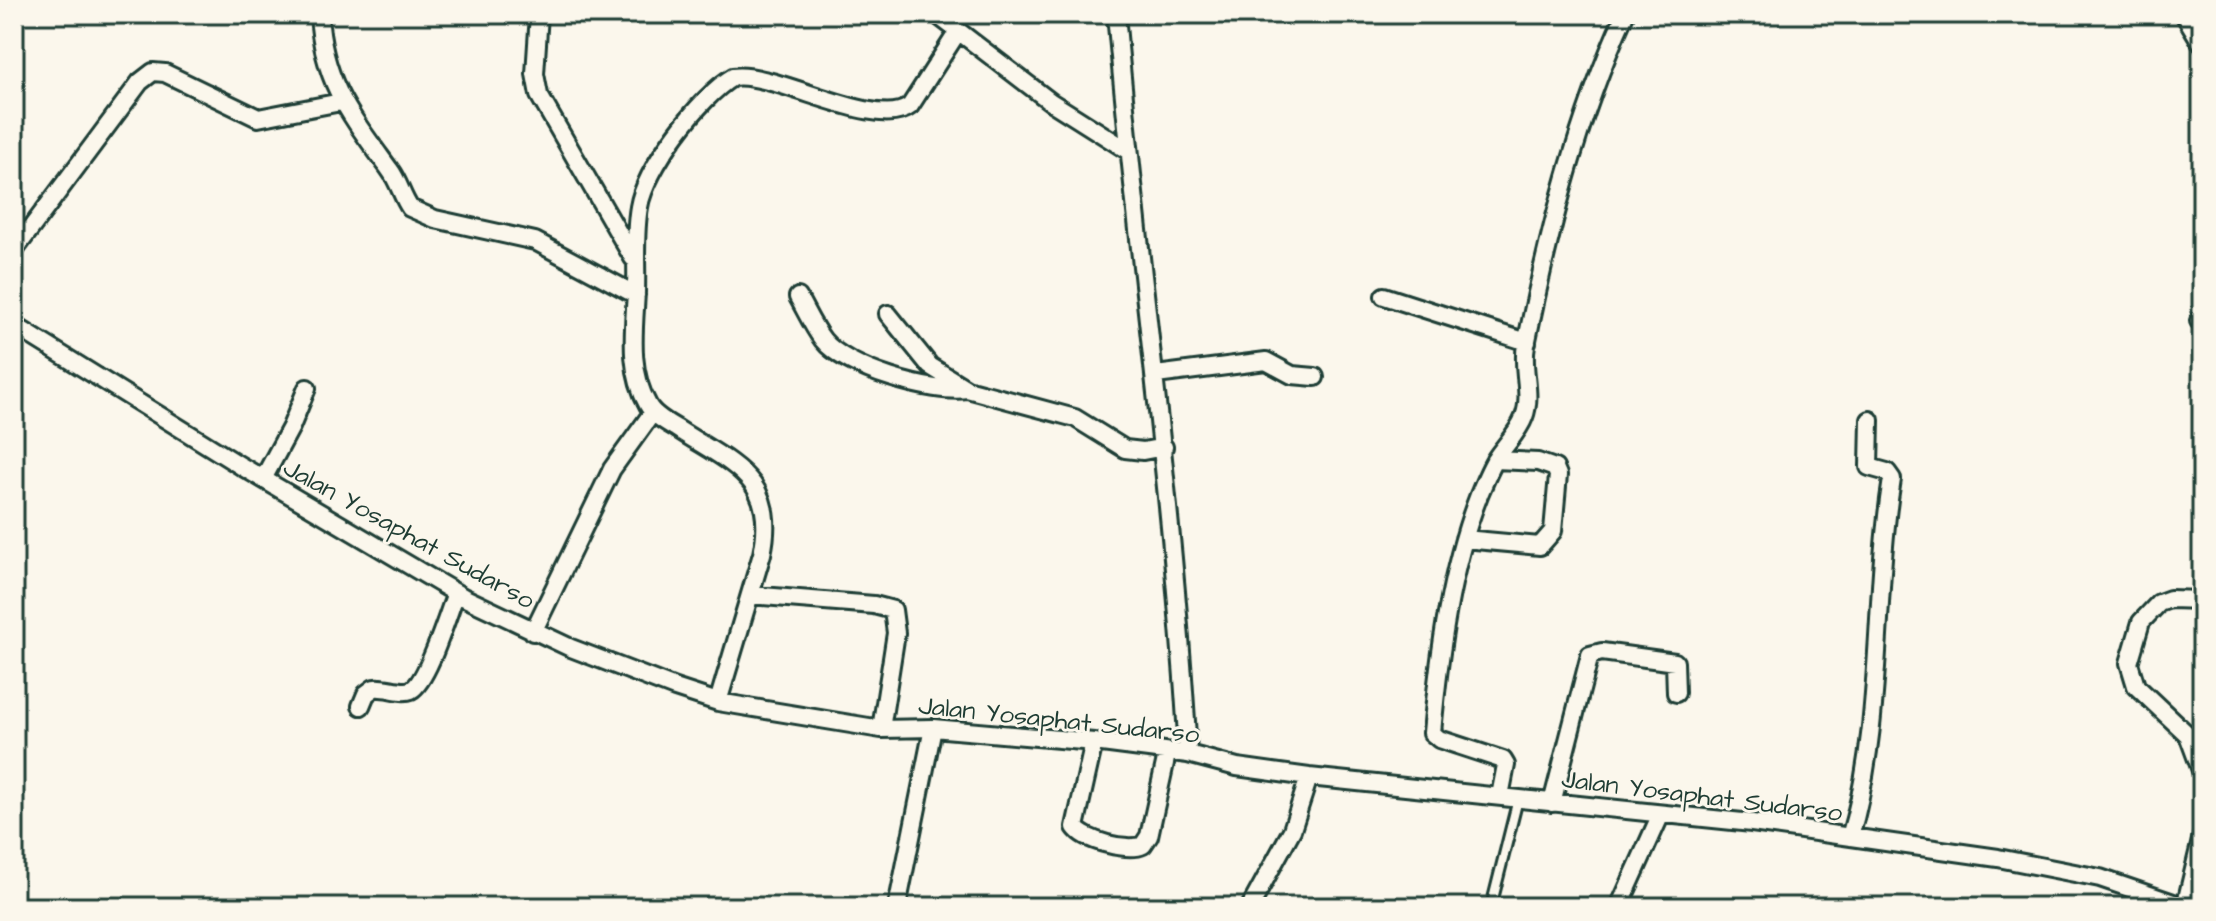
<svg xmlns="http://www.w3.org/2000/svg" width="2216" height="921" viewBox="0 0 2216 921" font-family="'Architects Daughter',sans-serif">
  <style>
    .lines { fill: none; stroke-linecap: round; stroke-linejoin: round }
    .service-casing { stroke: #1f3d34; stroke-width: 14 }
    .minor-casing { stroke: #1f3d34; stroke-width: 22 }
    .service { stroke: #fbf7ec; stroke-width: 8 }
    .minor { stroke: #fbf7ec; stroke-width: 16 }
    .labels { text-anchor: middle; dominant-baseline: central; stroke-width: 6; stroke-linejoin: round; paint-order: stroke }
    .street-label { font-size: 26px; fill: #1f3d34; stroke: #fbf7ec }
  </style>
  <rect width="100%" height="100%" fill="#fbf7ec"/>
  <filter id="ink" filterUnits="userSpaceOnUse"><feTurbulence type="fractalNoise" baseFrequency=".0125" numOctaves="2"/><feDisplacementMap in="SourceGraphic" scale="16" xChannelSelector="R" yChannelSelector="G"/><feConvolveMatrix kernelMatrix="1 2 1 2 8 2 1 2 1" color-interpolation-filters="sRGB"/></filter>
  <g filter="url(#ink)">
    <g class="lines">
      <defs>
        <path id="service" d="M1491,907L1518,799"/>
        <path id="minor" d="M319,14C323,83 351,116 390,170C399,182 402,197 410,208L435,219L535,241L636,295
          M539,14L535,74L539,95L633,258
          M936,14L1051,102L1127,150
          M1116,14C1138,261 1174,506 1188,754
          M2184,14L2202,44
          M14,251L140,82L153,72L165,73L258,118L341,102
          M1384,296L1527,342
          M798,297C806,311 813,327 823,340C846,369 932,394 967,389
          M888,314L930,366L967,389L1075,418L1125,449L1143,451L1164,447
          M2199,321L2202,319
          M14,325L241,466L463,597L571,648L675,688L718,702L881,729L933,728L1094,742L1188,754L1237,767L1309,777L1752,823L1998,858L2100,878L2185,907L2202,836
          M1156,375L1266,361L1292,375L1315,377
          M263,479L291,427L307,388
          M1464,539L1540,546L1553,531L1558,475L1555,468L1538,462L1495,460
          M750,595L874,605L893,610L896,633L881,729
          M2202,600L2170,599L2159,603L2141,622L2129,663L2136,686L2188,735L2202,773
          M533,632L612,469L653,412
          M718,702L762,554C779,477 730,464 676,428C666,422 653,415 648,405C628,370 634,330 636,292C637,264 634,235 639,207C645,169 700,96 733,77C775,71 878,132 910,106L957,33
          M361,706L366,694L374,688C385,686 401,694 411,690C428,681 448,613 456,593
          M1094,742L1075,827C1084,841 1129,852 1143,845L1149,836L1167,754
          M1500,796L1506,765L1503,760L1439,739L1432,733C1439,655 1450,569 1479,495C1484,483 1490,468 1497,457C1506,444 1519,431 1524,417C1533,394 1521,368 1526,345C1549,231 1577,119 1625,14
          M1552,803L1590,655L1602,652L1675,662L1676,693
          M1850,837C1884,722 1873,597 1892,479L1887,472L1869,467L1870,420
          M897,907L933,728
          M1250,907L1292,830L1309,777
          M1619,907L1661,814"/>
      </defs>
      <use href="#service" class="service-casing"/>
      <use href="#minor" class="minor-casing"/>
      <use href="#service" class="service"/>
      <use href="#minor" class="minor"/>
    </g>
  </g>
  <g class="labels">
    <g class="street-label">
      <text transform="translate(409 534) rotate(29)">Jalan Yosaphat Sudarso</text>
      <text transform="translate(1059 720) rotate(6)">Jalan Yosaphat Sudarso</text>
      <text transform="translate(1702 796) rotate(7)">Jalan Yosaphat Sudarso</text>
    </g>
  </g>
  <rect width="2216" height="921" fill="none" stroke="#fbf7ec" stroke-width="48"/>
  <rect x="24" y="24" width="2168" height="873" fill="none" stroke="#1f3d34" stroke-width="3" filter="url(#ink)"/>
</svg>
